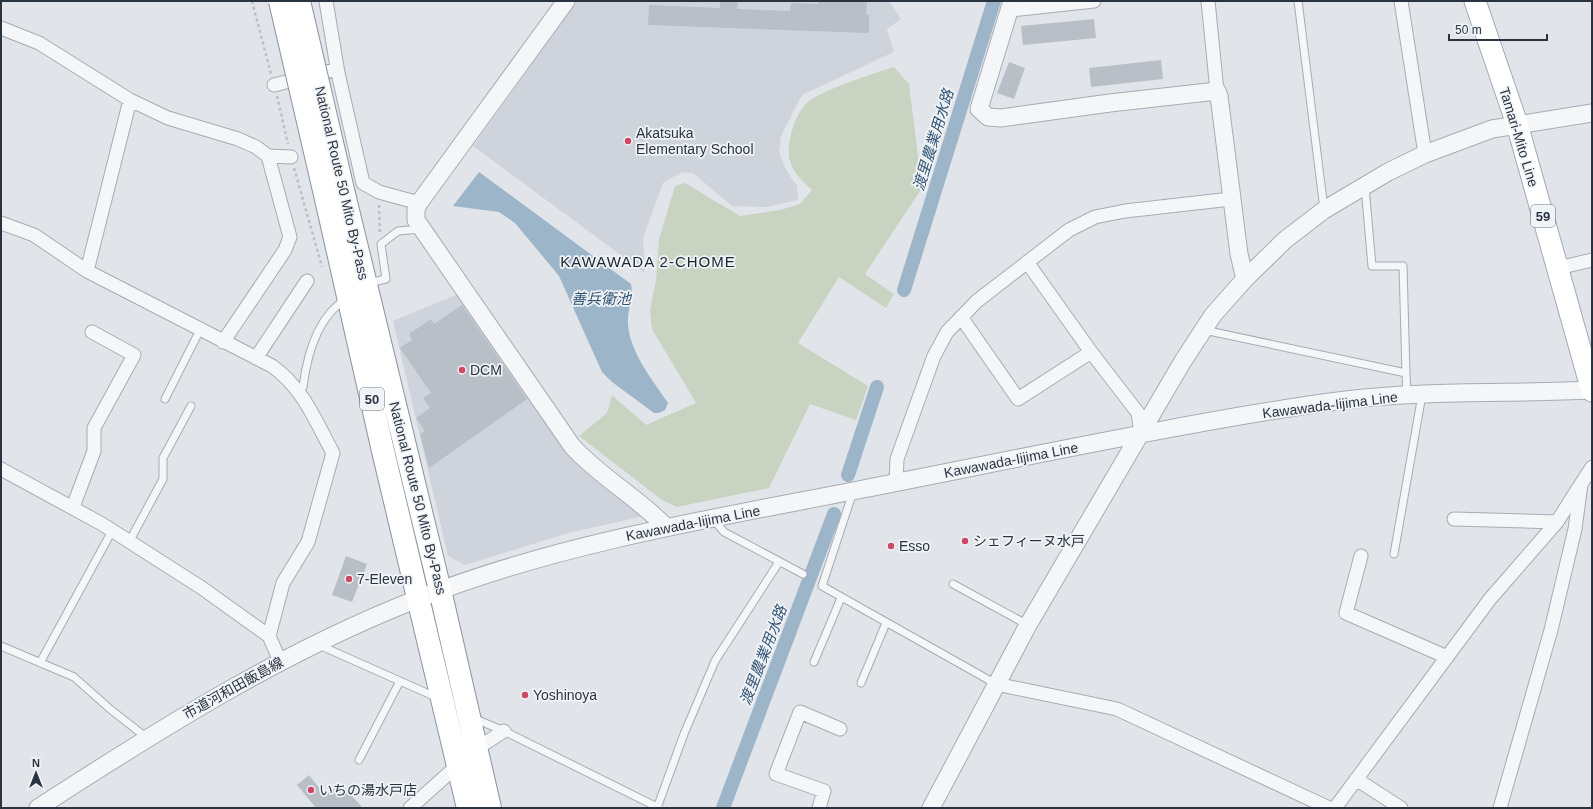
<svg xmlns="http://www.w3.org/2000/svg" width="1593" height="809" viewBox="0 0 1593 809" font-family="Arial,'Noto Sans JP',sans-serif">
  <style>
    .built { fill: #cfd4dc }
    .green { fill: #c8d3c2 }
    .water { fill: #9db5c9 }
    .lines { fill: none; stroke-linecap: round; stroke-linejoin: round }
    .canal { stroke: #9db5c9; stroke-width: 14 }
    .building { fill: #b8bfc6 }
    .service-casing { stroke: #a6acb4; stroke-width: 9 }
    .minor-casing { stroke: #a6acb4; stroke-width: 15 }
    .tertiary-casing { stroke: #a6acb4; stroke-width: 19 }
    .primary-casing { stroke: #a1aab5; stroke-width: 23 }
    .trunk-casing { stroke: #8993a0; stroke-width: 24 }
    .path { stroke: #bbc0c5; stroke-width: 2.5; stroke-dasharray: 3 3; stroke-linecap: butt }
    .service { stroke: #f4f6f8; stroke-width: 7 }
    .minor { stroke: #f4f6f8; stroke-width: 13 }
    .tertiary { stroke: #f4f6f8; stroke-width: 17 }
    .primary { stroke: #fff; stroke-width: 21 }
    .trunk { stroke: #fff; stroke-width: 22 }
    .trunk-bridge-casing { stroke: #8993a0; stroke-width: 24; stroke-linecap: butt }
    .trunk-bridge { stroke: #fff; stroke-width: 22 }
    .poi-dot { fill: #cd4864; stroke: #f1f4f7; stroke-width: 1.5 }
    .labels { text-anchor: middle; dominant-baseline: central; stroke-width: 3.5; stroke-linejoin: round; paint-order: stroke }
    .shield { fill: #f1f4f7; stroke: #666e78; stroke-width: 1 }
    .shield-label { font-size: 13px; font-weight: bold; fill: #2a3441 }
    .poi-label { font-size: 14px; fill: #2a3441; stroke: #f1f4f7; text-anchor: start }
    .street-label { font-size: 14px; fill: #2a3441; stroke: #f1f4f7 }
    .water-label { font-size: 15px; font-style: italic; fill: #345575; stroke: #f1f4f7 }
    .neighbourhood-label { font-size: 15px; letter-spacing: 1px; fill: #1c2532; stroke: #f1f4f7 }
  </style>
  <rect width="100%" height="100%" fill="#e1e5ea"/>
  <path class="built" d="M577,1H889L901,19L887,29L894,52L802,95L781,136L779,152L786,170L797,186L798,200L767,207L732,206L693,173L682,172L663,183L643,238L645,273L473,146Z
    M458,294L565,450L641,513L640,517L568,533L465,565L448,556L393,321Z"/>
  <path class="green" d="M894,67L909,84L922,188L865,274L894,294L886,308L839,277L798,343L868,386L856,420L810,404L769,488L677,507L662,500L579,436L607,413L612,395L646,425L696,403L652,329L650,310L656,280L659,239L675,186L685,183L740,216L780,210L800,204L812,190C793,172 784,162 791,135C793,125 798,113 805,105C816,91 876,73 894,67Z"/>
  <path class="water" d="M479,172L631,284C634,297 627,310 628,324C630,353 652,379 668,403L665,410L659,413H654L612,382L602,372L559,276L515,223L499,212L453,206Z"/>
  <g class="lines">
    <path class="canal" d="M904,290L994,1
      M848,475L877,387
      M723,808L834,514"/>
  </g>
  <path class="building" d="M720,1H738L737,9L790,11L791,3L818,4V1H867L866,14L869,15V33L648,25L649,5L720,8Z
    M1094,19L1096,38L1023,45L1021,26Z
    M1161,60L1163,79L1091,87L1089,68Z
    M1009,62L1025,68L1014,99L997,93Z
    M462,305L527,399L429,468L420,434L425,431L416,418L430,408L423,398L431,393L400,348L412,340L409,334L431,319L434,324Z
    M346,556L367,564L352,602L332,595Z
    M309,775L325,795L340,783L363,808H316L297,785Z"/>
  <g class="lines">
    <defs>
      <path id="service" d="M1298,1L1324,209
        M1365,187L1372,266H1403L1406,373
        M368,283L386,279L381,244L398,231L421,229
        M1204,330L1406,373L1407,395
        M297,389L303,387C307,355 317,317 346,299
        M165,399L200,330
        M853,492L822,586L996,684
        M713,519L724,532L803,574
        M129,542L163,479V458L191,406
        M1394,554L1422,395
        M953,584L1028,625
        M319,645L438,698
        M1,646L74,677L110,709L147,738
        M41,661L112,531
        M814,662L841,598
        M861,683L886,623
        M473,718L504,731L659,808
        M359,760L400,681
        M657,808L684,734L715,661L779,562"/>
      <path id="minor" d="M326,1L338,73L363,183L379,192L419,203
        M1208,1L1217,91
        M1401,1L1425,154
        M1010,10L1094,1
        M1,28L39,43L130,100L168,118L238,139L256,147L268,156L291,157
        M274,85L337,69
        M1,223L34,235L87,271L272,366C303,388 315,420 333,453L308,542L283,583L269,636
        M1027,262L1091,352L1138,413L1141,434
        M1558,268L1592,260
        M87,271L130,100
        M961,317L1018,399L1091,352
        M223,342L285,250L290,237L268,156
        M256,358L307,281
        M1,469L102,524L202,588L269,636L280,661
        M896,483L897,459L934,356L947,332L977,301L1069,230L1095,217L1125,211L1231,199
        M73,507L94,451V428L134,355L92,332
        M1454,519L1557,522L1579,487
        M1361,556L1346,613L1447,657
        M996,684L1117,709L1329,808
        M476,749L504,731
        M1356,779L1401,808
        M410,808L458,765
        M819,808L824,791L776,774L800,712L840,729
        M1335,808L1490,599L1557,522
        M1500,808L1551,630L1575,529L1581,484L1592,467"/>
      <path id="tertiary" d="M566,1L419,203L416,209V220L572,446C600,477 637,497 666,527
        M1012,1L979,109L988,117L1001,118L1110,103L1217,91L1219,96L1239,254L1245,279
        M38,808C166,725 296,643 441,590C577,540 721,517 863,489C965,469 1066,448 1168,429C1227,418 1287,407 1346,400C1427,390 1510,394 1592,390
        M931,808L1028,625L1183,361L1213,315L1245,279L1285,240L1324,210L1388,172L1425,154L1492,129L1592,113"/>
      <path id="primary" d="M1475,1L1517,124L1592,391"/>
      <path id="trunk" d="M344,194L440,590L490,808
        M326,199L383,451L468,808"/>
    </defs>
    <use href="#service" class="service-casing"/>
    <use href="#minor" class="minor-casing"/>
    <use href="#tertiary" class="tertiary-casing"/>
    <use href="#primary" class="primary-casing"/>
    <use href="#trunk" class="trunk-casing"/>
    <path class="path" d="M252,1L271,74
      M277,96L288,144
      M294,168L322,267
      M379,205L380,234"/>
    <use href="#service" class="service"/>
    <use href="#minor" class="minor"/>
    <use href="#tertiary" class="tertiary"/>
    <use href="#primary" class="primary"/>
    <use href="#trunk" class="trunk"/>
    <defs>
      <path id="trunk-bridge" d="M280,1L326,199
        M299,1L344,194"/>
    </defs>
    <use href="#trunk-bridge" class="trunk-bridge-casing"/>
    <use href="#trunk-bridge" class="trunk-bridge"/>
  </g>
  <g class="poi-dot">
    <circle cx="628" cy="141" r="4"/>
    <circle cx="462" cy="370" r="4"/>
    <circle cx="965" cy="541" r="4"/>
    <circle cx="891" cy="546" r="4"/>
    <circle cx="349" cy="579" r="4"/>
    <circle cx="525" cy="695" r="4"/>
    <circle cx="311" cy="790" r="4"/>
  </g>
  <g class="labels">
    <g class="shield">
      <rect x="1531" y="205" width="24" height="22" rx="3"/>
      <rect x="360" y="388" width="24" height="22" rx="3"/>
    </g>
    <g class="shield-label">
      <text x="1543" y="216">59</text>
      <text x="372" y="399">50</text>
    </g>
    <g class="poi-label">
      <text x="636" y="133">Akatsuka<tspan x="636" dy="16">Elementary School</tspan></text>
      <text x="470" y="370">DCM</text>
      <text x="973" y="541">シェフィーヌ水戸</text>
      <text x="899" y="546">Esso</text>
      <text x="357" y="579">7-Eleven</text>
      <text x="533" y="695">Yoshinoya</text>
      <text x="319" y="790">いちの湯水戸店</text>
    </g>
    <g class="street-label">
      <text transform="translate(1519 137) rotate(73)">Tamari-Mito Line</text>
      <text transform="translate(342 183) rotate(77)">National Route 50 Mito By-Pass</text>
      <text transform="translate(1330 405) rotate(-7)">Kawawada-Iijima Line</text>
      <text transform="translate(1011 460) rotate(-11)">Kawawada-Iijima Line</text>
      <text transform="translate(418 498) rotate(76)">National Route 50 Mito By-Pass</text>
      <text transform="translate(693 523) rotate(-11)">Kawawada-Iijima Line</text>
      <text transform="translate(233 688) rotate(-29)">市道河和田飯島線</text>
    </g>
    <g class="water-label">
      <text transform="translate(933 140) rotate(-73)">渡里農業用水路</text>
      <text x="601" y="298">善兵衛池</text>
      <text transform="translate(763 655) rotate(-69)">渡里農業用水路</text>
    </g>
    <g class="neighbourhood-label">
      <text x="648" y="261">KAWAWADA 2-CHOME</text>
    </g>
  </g>
  <rect width="1593" height="809" fill="none" stroke="#2a3441" stroke-width="4"/>
  <g transform="translate(36 773)" stroke="#f1f4f7" stroke-width="3" paint-order="stroke">
  <path d="M0-3L7 15L0 10L-7 15Z" fill="#2a3441"/>
  <text y="-6" font-size="11" font-weight="bold" text-anchor="middle" fill="#2a3441">N</text>
  </g>
  <path d="M1449 34v6h98v-6" fill="none" stroke="#2a3441" stroke-width="2"/>
  <text x="1455" y="34" font-size="12" fill="#2a3441" stroke="#f1f4f7" stroke-width="3" paint-order="stroke">50 m</text>
</svg>
